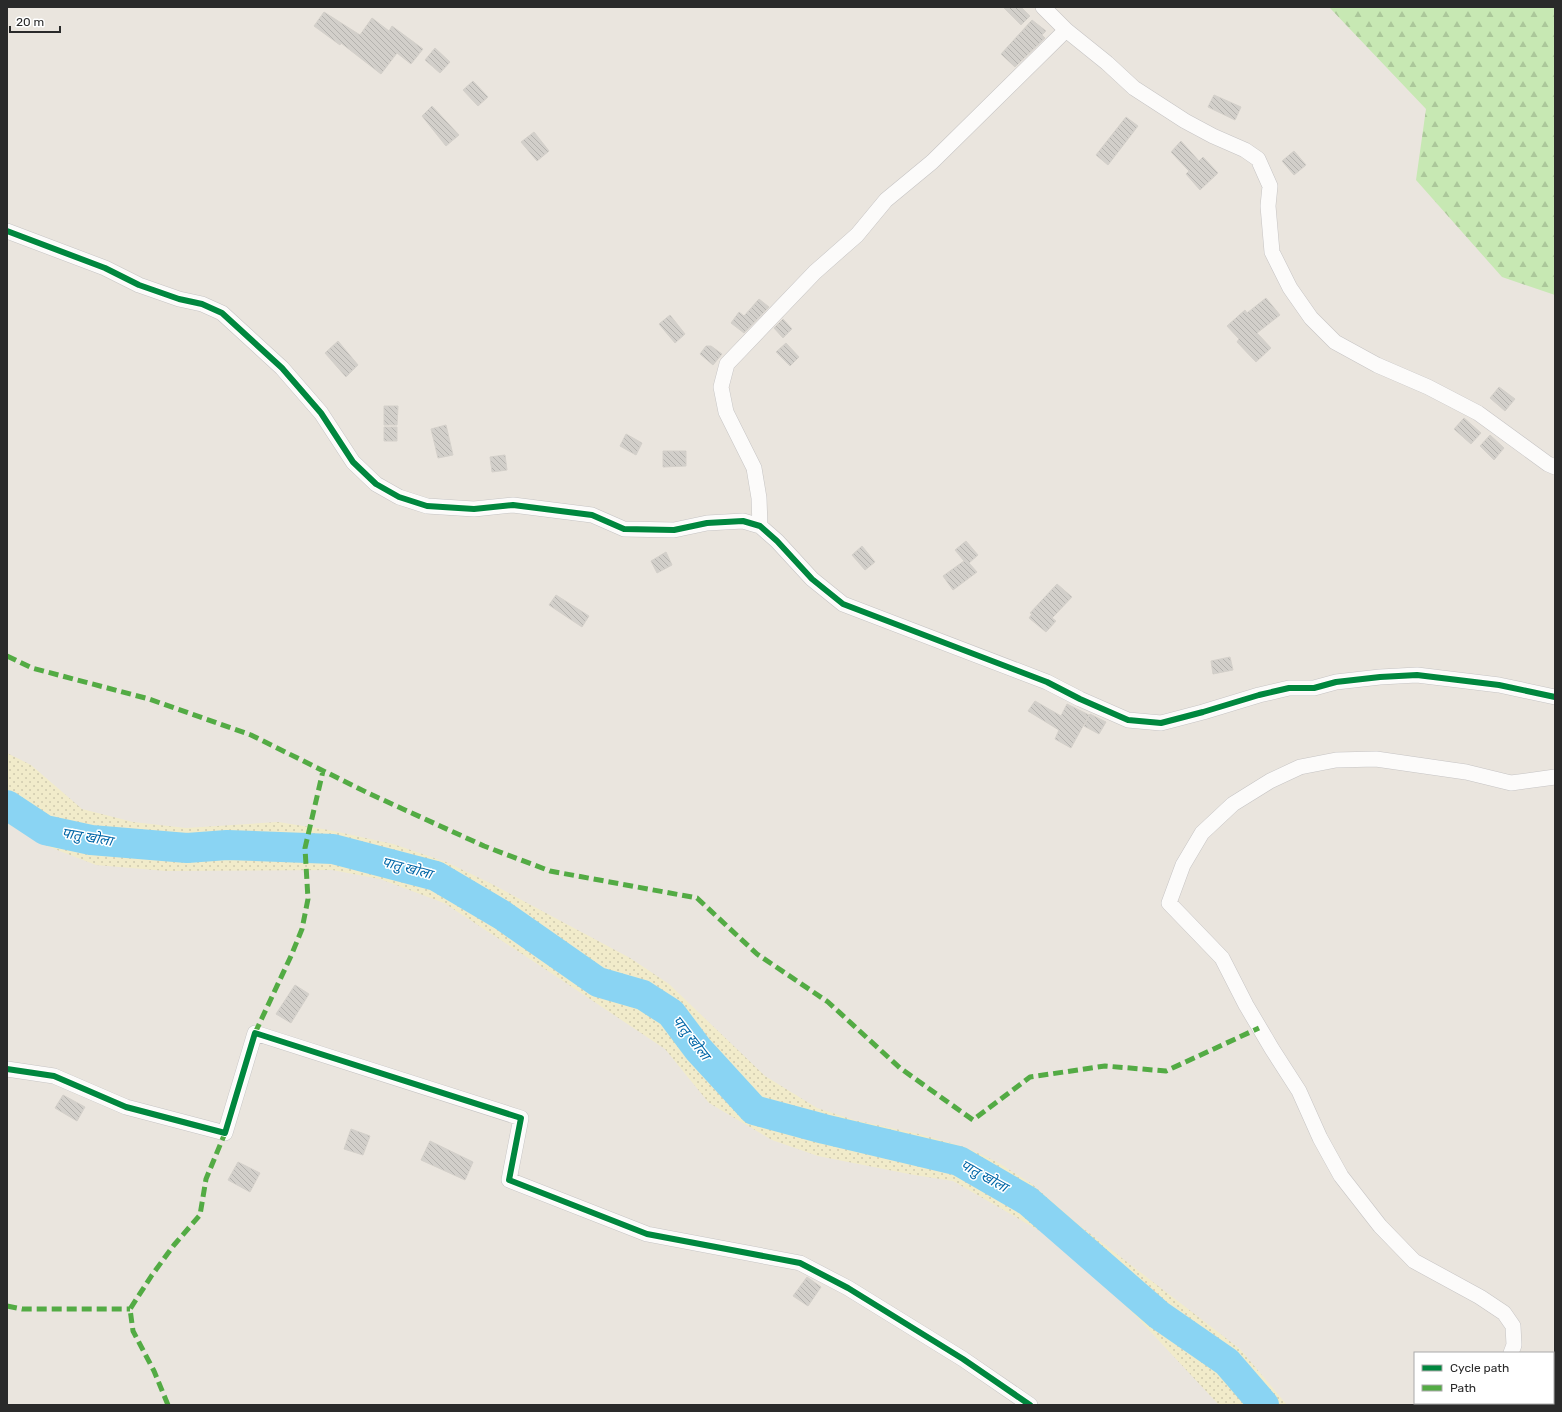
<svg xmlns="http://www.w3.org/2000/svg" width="1562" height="1412" viewBox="0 0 1562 1412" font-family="Rubik,'Noto Sans Devanagari',sans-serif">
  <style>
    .forest { fill: url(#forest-firs) }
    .sand { fill: url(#sand-dots) }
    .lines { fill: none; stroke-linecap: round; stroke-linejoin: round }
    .river { stroke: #8ad4f3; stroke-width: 30 }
    .building { fill: url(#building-back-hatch); stroke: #d4d0ca }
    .minor-casing { stroke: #c6c4c4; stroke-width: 16 }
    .minor { stroke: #fcfbfa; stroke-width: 15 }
    .quiet { stroke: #53ab44; stroke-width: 5; stroke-dasharray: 10 5; stroke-linecap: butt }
    .cycleway-casing { stroke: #fff; stroke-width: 8 }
    .cycleway { stroke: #00873e; stroke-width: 6 }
    .labels { text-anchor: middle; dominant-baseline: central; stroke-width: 3; stroke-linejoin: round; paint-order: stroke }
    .water-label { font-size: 14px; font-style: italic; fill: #0066a7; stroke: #fff }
  </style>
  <defs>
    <pattern id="forest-firs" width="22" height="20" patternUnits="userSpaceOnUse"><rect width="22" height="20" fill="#c7e8b3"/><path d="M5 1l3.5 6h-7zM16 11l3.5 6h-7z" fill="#abc79a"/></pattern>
    <pattern id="sand-dots" width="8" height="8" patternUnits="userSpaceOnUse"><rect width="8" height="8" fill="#f1ebca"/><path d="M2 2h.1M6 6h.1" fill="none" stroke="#cfcaae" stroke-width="1.8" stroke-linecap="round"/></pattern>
    <pattern id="building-back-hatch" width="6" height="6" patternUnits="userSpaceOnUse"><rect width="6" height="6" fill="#d2cfca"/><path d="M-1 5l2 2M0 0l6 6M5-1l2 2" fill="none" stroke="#b4b2ae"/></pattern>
  </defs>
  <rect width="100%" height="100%" fill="#eae5de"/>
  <path class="forest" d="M1329,7H1555V295L1502,277L1416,180L1426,109Z"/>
  <path class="sand" d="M7,753L31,765L82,809L133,822L186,828L278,822L329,830L393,844L446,862L490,883L630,958L669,984L765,1076L817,1108L854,1120L919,1134L965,1147L997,1162L1032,1184L1079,1225L1240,1349L1287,1405H1219L1134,1314L1061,1243L953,1181L914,1175L818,1156L772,1140L709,1103L665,1049L539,965L444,903L380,879L332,870L166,871L96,865L47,846L7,823Z"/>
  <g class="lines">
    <path class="river" d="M7,805L45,830L91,840L187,848L227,845L333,849L436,876L502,915L598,982L643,995L671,1013L698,1049L754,1110L824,1129L959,1161L1028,1201L1159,1315L1227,1362L1264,1405"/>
  </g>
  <path class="building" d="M1003,7H1021L1030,16L1021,25Z
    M324,12L360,35L372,18L389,31L392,26L423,49L411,64L397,53L381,74L341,43L340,45L314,26Z
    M1032,20L1046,31L1042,35L1045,38L1015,67L1001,54Z
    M435,48L450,62L440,73L425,60Z
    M473,81L488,97L478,106L463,90Z
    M1214,95L1241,107L1235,120L1208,107Z
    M432,106L459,135L446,146L422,116Z
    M1126,117L1138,126L1108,165L1096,155Z
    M534,132L549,151L537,161L521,142Z
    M1181,141L1199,161L1203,157L1218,173L1200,190L1186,174L1189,171L1171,152Z
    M1294,151L1306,165L1294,175L1282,161Z
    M1266,298L1280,315L1257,333L1271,348L1256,362L1237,342L1239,339L1227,326L1245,310L1247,313Z
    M759,299L769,307L744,333L731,323L739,312L744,316Z
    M670,315L685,334L675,343L659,324Z
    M783,319L792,329L783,338L774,328Z
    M338,341L358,365L346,377L325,353Z
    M786,343L799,357L790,366L776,352Z
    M706,346H711L722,354L713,365L700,354Z
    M1499,387L1515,399L1505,411L1490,398Z
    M384,406H398L397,425H384Z
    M1464,418L1481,433L1471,444L1454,429Z
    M446,425L453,455L438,458L431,429Z
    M384,427H397V441H384Z
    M626,434L642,443L636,455L620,446Z
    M1490,435L1504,448L1494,460L1480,446Z
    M663,451H686V466L663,467Z
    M505,455L507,470L492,472L490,457Z
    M966,541L978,555L969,563L977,572L953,590L943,576L964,561L955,550Z
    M862,546L875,562L865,570L852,555Z
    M666,552L672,565L657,573L651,561Z
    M1057,584L1072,597L1052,618L1056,621L1046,632L1029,618L1032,614L1030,613Z
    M556,595L589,616L582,627L549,605Z
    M1230,657L1233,670L1213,674L1211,661Z
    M1035,701L1061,716L1067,704L1089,715L1071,748L1055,739L1059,730L1028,711Z
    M1090,714L1106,722L1099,734L1084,726Z
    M295,985L309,994L291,1023L276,1014Z
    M63,1095L85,1107L77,1121L55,1108Z
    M351,1129L370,1136L363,1155L344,1149Z
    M430,1141L473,1162L465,1180L421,1160Z
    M238,1162L260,1173L250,1192L228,1180Z
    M807,1277L821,1287L808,1306L793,1296Z"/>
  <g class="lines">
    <defs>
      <path id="minor" d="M1043,7L1066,30L1107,63L1134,88L1185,121L1213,136L1245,150L1258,159L1270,186L1268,206L1272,252L1290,288L1311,318L1335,342L1377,365L1428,387L1478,413L1548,464L1555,467
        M7,231L105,268L139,285L179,299L202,304L222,313L282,368L321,413L353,462L376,484L399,497L427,506L474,509L513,505L592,515L624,529L674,530L707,523L743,521L760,526L777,541L812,579L843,604L1047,682L1080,699L1128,720L1161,723L1203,712L1259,695L1289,688H1314L1336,682L1380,677L1417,675L1499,685L1555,697
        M760,526L759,498L754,468L726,412L721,387L727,364L815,272L857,235L886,200L932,162L1066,30
        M7,1069L54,1076L126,1107L225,1133L255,1033L521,1118L509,1180L647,1234L800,1263L848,1288L963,1359L1030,1405
        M1511,1353L1514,1345L1513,1326L1504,1313L1480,1297L1414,1261L1380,1226L1341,1176L1320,1138L1299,1091L1272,1049L1246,1005L1222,958L1169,903L1183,865L1202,833L1233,804L1270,781L1300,767L1336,760L1376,759L1466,772L1511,783L1555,777
        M1488,1405L1489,1403"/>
    </defs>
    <use href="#minor" class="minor-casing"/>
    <use href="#minor" class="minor"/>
    <path class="quiet" d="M7,656L32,668L149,699L251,735L368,793L484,846L550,871L697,898L757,954L828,1002L900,1068L973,1120L1030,1077L1105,1066L1166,1071L1259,1028
      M255,1033L291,956L302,929L308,899L305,848L323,771
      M7,1306L22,1309H130
      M168,1405L154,1371L133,1331L130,1309L152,1275L174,1245L200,1215L206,1179L225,1133"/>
    <defs>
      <path id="cycleway" d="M7,231L105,268L139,285L179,299L202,304L222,313L282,368L321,413L353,462L376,484L399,497L427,506L474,509L513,505L592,515L624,529L674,530L707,523L743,521L760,526L777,541L812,579L843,604L1047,682L1080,699L1128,720L1161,723L1203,712L1259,695L1289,688H1314L1336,682L1380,677L1417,675L1499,685L1555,697
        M7,1069L54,1076L126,1107L225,1133L255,1033L521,1118L509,1180L647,1234L800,1263L848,1288L963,1359L1030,1405"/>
    </defs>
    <use href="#cycleway" class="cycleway-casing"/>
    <use href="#cycleway" class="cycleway"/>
  </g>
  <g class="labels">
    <g class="water-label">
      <text transform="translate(87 837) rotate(10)">पातु खोला</text>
      <text transform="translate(407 868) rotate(15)">पातु खोला</text>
      <text transform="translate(691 1038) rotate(52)">पातु खोला</text>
      <text transform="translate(984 1176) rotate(29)">पातु खोला</text>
    </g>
  </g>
  <rect width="1562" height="1412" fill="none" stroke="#2a2a2a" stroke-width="16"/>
  <rect x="1414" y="1352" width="140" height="52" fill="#ffffff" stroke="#aaaaaa"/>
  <rect x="1422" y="1365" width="20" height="6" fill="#00873e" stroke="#aaaaaa"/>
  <text x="1450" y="1372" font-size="12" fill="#2a2a2a">Cycle path</text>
  <rect x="1422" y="1385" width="20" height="6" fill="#53ab44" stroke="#aaaaaa"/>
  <text x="1450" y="1392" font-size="12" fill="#2a2a2a">Path</text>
  <path d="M10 26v6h50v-6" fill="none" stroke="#2a2a2a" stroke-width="2"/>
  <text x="16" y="26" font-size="12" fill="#2a2a2a" stroke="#ffffff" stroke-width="3" paint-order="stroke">20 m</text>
</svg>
